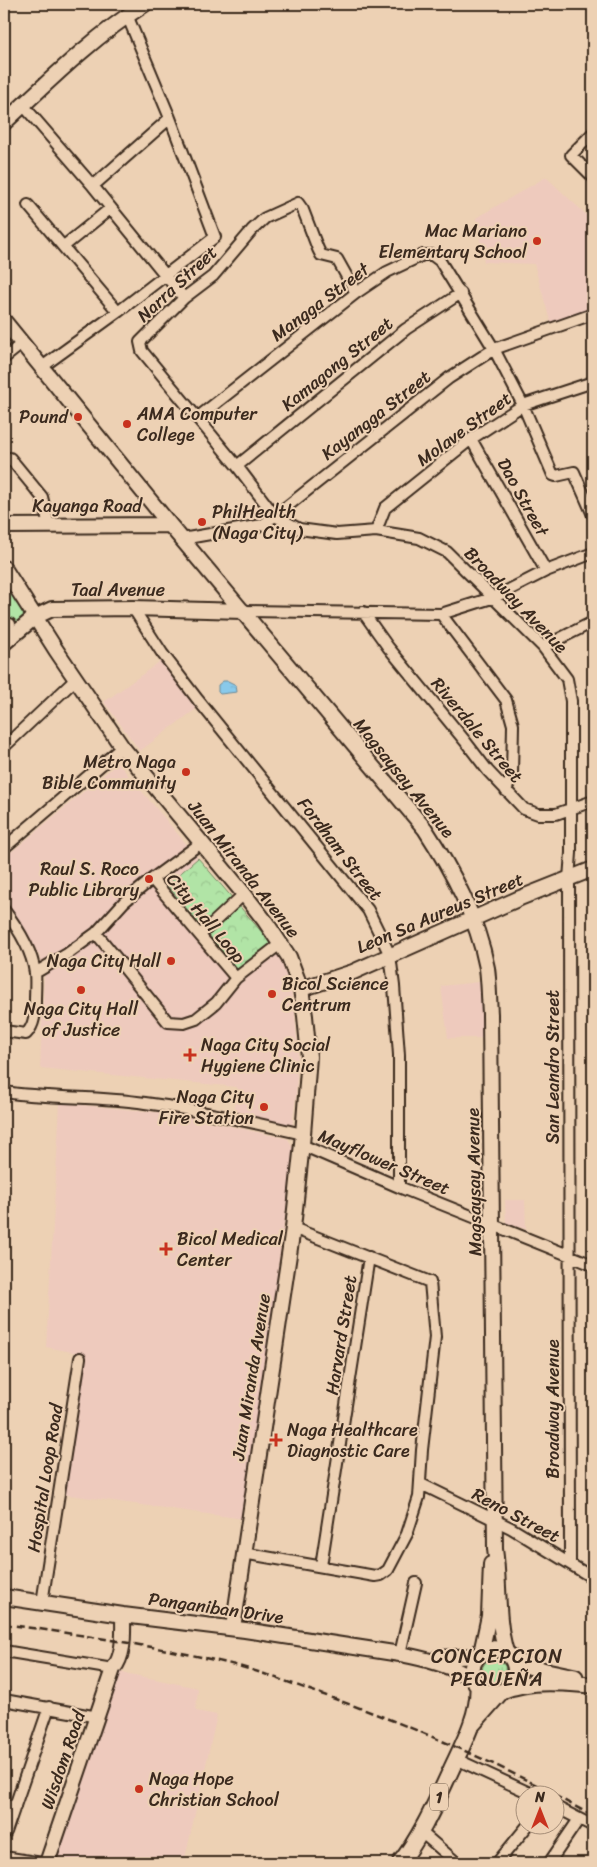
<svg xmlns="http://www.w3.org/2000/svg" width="597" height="1867" viewBox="0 0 597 1867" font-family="Sriracha,sans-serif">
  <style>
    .built { fill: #eecabd }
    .grass { fill: url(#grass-tufts); stroke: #768762 }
    .park { fill: url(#park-crowns); stroke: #768762 }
    .water { fill: url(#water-ripples); stroke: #6a8998 }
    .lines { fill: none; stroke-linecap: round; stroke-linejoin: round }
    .street-casing { stroke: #3b2a1e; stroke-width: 14 }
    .secondary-casing { stroke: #3b2a1e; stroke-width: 18 }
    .primary-casing { stroke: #3b2a1e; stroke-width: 19 }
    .street { stroke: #edd1b4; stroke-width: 10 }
    .secondary { stroke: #edd1b4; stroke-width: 14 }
    .primary { stroke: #edd1b4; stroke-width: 15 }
    .rail { stroke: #3b2a1e; stroke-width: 2.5; stroke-dasharray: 8 4; stroke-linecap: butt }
    .poi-dot { fill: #c8321e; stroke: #edd1b4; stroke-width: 2 }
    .labels { text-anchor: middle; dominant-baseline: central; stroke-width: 4; stroke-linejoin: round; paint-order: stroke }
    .shield { fill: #edd1b4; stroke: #705c4b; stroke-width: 1 }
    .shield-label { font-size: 16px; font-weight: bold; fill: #3b2a1e }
    .poi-label { font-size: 18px; fill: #3b2a1e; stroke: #edd1b4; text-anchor: start }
    .street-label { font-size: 18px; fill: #3b2a1e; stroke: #edd1b4 }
    .quarter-label { font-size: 20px; letter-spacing: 1px; fill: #3b2a1e; stroke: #edd1b4 }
  </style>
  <defs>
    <pattern id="grass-tufts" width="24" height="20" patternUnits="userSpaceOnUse" patternTransform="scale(1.25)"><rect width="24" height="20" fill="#b1e4a6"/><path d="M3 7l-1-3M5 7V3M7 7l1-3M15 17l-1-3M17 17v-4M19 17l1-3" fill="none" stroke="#99c48e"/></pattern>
    <pattern id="park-crowns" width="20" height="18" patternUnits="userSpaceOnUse" patternTransform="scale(1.25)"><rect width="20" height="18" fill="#b1e4a6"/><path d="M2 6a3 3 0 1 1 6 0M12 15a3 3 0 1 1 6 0" fill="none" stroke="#99c48e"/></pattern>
    <pattern id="water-ripples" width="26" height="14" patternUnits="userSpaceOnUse" patternTransform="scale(1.25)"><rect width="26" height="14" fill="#89c9ea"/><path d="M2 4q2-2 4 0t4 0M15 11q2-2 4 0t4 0" fill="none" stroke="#77adc8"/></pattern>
  </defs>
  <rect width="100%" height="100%" fill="#edd1b4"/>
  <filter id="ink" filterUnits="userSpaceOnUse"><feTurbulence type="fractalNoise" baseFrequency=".02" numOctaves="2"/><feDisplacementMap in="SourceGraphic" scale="10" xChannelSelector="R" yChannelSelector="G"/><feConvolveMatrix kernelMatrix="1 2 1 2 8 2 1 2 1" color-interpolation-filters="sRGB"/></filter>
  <g filter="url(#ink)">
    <path class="built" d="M546,177L593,221V310L551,324L534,264L484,262L476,218Z
      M162,660L196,709L140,751L104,702Z
      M118,763L278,953L288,980L294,1005L298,1050L296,1096L292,1126L234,1112L237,1087L40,1068L44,976L39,955L22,924L4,902V858Z
      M480,982L483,1038H448L441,986Z
      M60,1103L176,1114L288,1139L294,1150L244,1519L62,1494L83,1354L46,1347Z
      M505,1200H525L526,1229L506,1224Z
      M115,1671L198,1688L196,1711L217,1715L184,1863H53Z"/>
    <path class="grass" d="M482 1671a12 12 0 1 1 24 0a12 12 0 1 1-24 0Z"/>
    <path class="park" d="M4,568L35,617L4,643Z
      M198,858L272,944L238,970L167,885Z"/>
    <path class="water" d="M223,681H228L236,685L237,692L220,694L218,692V685Z"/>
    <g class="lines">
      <defs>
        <path id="street" d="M23,105L93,186L184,298
          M593,133L571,155L593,177
          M93,186L170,118
          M28,205L118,312
          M64,246L111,208
          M356,293L337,259L321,255L318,249L303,210L298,203L265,218L252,230L213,276L184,298L140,342L142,351L237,466L275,516L299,529L337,534L376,531L419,538L447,552L543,647L567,679L571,701V853L569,879L570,1563
          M4,358L23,343
          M42,367L118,312L215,237L170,118L127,15
          M197,418L356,293L387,272L423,255H432L440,261L494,349L523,405L553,475L556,476L574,472L593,515
          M471,439L546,571
          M4,460L10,458L42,497L49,525
          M237,466L406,329L461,293
          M376,531L385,508L471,439L523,405L593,382
          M182,539L262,525L275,516L449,378L494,349L593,314
          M133,608L162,653L198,700L368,910L390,955L394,986L399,1055V1187
          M243,611L441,614L495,597L546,571L593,553
          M363,612L388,647L465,741L488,771L524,809L538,814H556L593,801
          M441,614L506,700L513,725L512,775L506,791
          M4,629L10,624
          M543,647L593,622
          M4,747L76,679
          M201,843L152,879L236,978
          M4,848L122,747
          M4,910C18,928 32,950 35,973C36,982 35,992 35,1001C35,1013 35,1025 26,1034L4,1031
          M96,933L168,1022L184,1023L196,1019L216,1003L236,978L280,944
          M200,935L244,894
          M35,973L67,954L96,933L124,902L152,879
          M4,1092C50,1099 98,1096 145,1103C199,1110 251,1122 303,1134
          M302,1145L399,1187L593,1265
          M421,1484L511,1528L593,1578
          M243,1553L375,1576L381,1575L388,1570L407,1534L419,1497L422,1450L435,1337L430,1282L293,1228
          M321,1566L369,1257
          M42,1603L80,1358
          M4,1651L113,1669
          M400,1654L416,1583
          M4,1700L98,1717
          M456,1759L532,1794
          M4,1805L15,1807
          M554,1806L593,1826
          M6,1832L49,1707
          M421,1832L457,1863
          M4,1857L42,1863
          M497,1863L529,1824
          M549,1863L579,1819"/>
        <path id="secondary" d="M4,123C49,81 93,37 145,4
          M4,321L170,525L425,829C453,872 477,917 487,968C489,983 489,999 490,1014L495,1549C500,1583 496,1619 506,1652
          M4,526L170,525
          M4,568L56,650L122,747L244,894L265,921L289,957L301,989L305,1016L309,1057L303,1134L293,1228L233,1628
          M4,643L35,617L52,609L133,608L243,611
          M301,989L353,972L520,898L593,869
          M4,1597L123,1615L245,1630L400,1654C426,1659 450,1665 473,1679
          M481,1653L489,1616L491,1564
          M438,1658L478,1656
          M47,1863L113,1669C125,1655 123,1632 123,1615"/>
        <path id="primary" d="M514,1661L542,1670L575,1677
          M507,1689C531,1664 498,1635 478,1656C466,1669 473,1691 492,1693C499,1694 503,1690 510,1688C519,1686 530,1683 540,1683C557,1682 576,1684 593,1685
          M472,1725L501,1692
          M400,1863C422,1835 436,1802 451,1770C463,1744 479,1715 478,1687"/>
      </defs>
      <use href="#street" class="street-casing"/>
      <use href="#secondary" class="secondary-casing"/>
      <use href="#primary" class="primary-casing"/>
      <use href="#street" class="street"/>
      <use href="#secondary" class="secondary"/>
      <use href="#primary" class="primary"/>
      <path class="rail" d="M4,1624C81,1635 159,1646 235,1665C264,1673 293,1684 321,1694C401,1722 479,1755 554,1794
        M554,1795L593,1816"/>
    </g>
  </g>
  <g class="poi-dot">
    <circle cx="537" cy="241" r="5"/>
    <circle cx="78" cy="417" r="5"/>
    <circle cx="127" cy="424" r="5"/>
    <circle cx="202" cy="522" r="5"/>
    <circle cx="186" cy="772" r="5"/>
    <circle cx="149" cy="879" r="5"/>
    <circle cx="171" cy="961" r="5"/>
    <circle cx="81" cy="990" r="5"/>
    <circle cx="272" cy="994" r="5"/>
    <path d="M187.5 1047.5h5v5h5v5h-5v5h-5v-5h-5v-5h5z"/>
    <circle cx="264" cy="1107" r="5"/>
    <path d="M163.5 1241.5h5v5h5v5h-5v5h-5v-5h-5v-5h5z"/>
    <path d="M273.5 1432.5h5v5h5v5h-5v5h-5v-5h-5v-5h5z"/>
    <circle cx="139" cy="1789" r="5"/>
  </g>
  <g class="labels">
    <rect class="shield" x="430" y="1783.5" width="18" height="27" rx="4"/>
    <g class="shield-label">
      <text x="439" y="1797">1</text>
    </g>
    <g class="poi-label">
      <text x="527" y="231" text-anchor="end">Mac Mariano<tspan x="527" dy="21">Elementary School</tspan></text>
      <text x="137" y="414">AMA Computer<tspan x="137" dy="21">College</tspan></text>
      <text x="68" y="417" text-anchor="end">Pound</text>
      <text x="212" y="512">PhilHealth<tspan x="212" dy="21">(Naga City)</tspan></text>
      <text x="176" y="762" text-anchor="end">Metro Naga<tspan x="176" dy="21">Bible Community</tspan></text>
      <text x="139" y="869" text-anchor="end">Raul S. Roco<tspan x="139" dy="21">Public Library</tspan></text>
      <text x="161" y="961" text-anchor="end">Naga City Hall</text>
      <text x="282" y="984">Bicol Science<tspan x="282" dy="21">Centrum</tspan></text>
      <text x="81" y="1009" text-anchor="middle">Naga City Hall<tspan x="81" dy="21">of Justice</tspan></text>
      <text x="201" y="1045">Naga City Social<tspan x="201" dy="21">Hygiene Clinic</tspan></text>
      <text x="254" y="1097" text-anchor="end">Naga City<tspan x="254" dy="21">Fire Station</tspan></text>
      <text x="177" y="1239">Bicol Medical<tspan x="177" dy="21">Center</tspan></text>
      <text x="287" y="1430">Naga Healthcare<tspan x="287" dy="21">Diagnostic Care</tspan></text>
      <text x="149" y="1779">Naga Hope<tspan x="149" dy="21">Christian School</tspan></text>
    </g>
    <g class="street-label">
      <text transform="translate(177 284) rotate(-43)">Narra Street</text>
      <text transform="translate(320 302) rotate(-37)">Mangga Street</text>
      <text transform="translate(337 364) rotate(-39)">Kamagong Street</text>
      <text transform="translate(376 415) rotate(-38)">Kayangga Street</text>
      <text transform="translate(464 429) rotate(-36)">Molave Street</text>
      <text transform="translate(523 497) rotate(61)">Dao Street</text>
      <text x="87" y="506">Kayanga Road</text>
      <text x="118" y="590">Taal Avenue</text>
      <text transform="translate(516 600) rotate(46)">Broadway Avenue</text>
      <text transform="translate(477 730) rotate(50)">Riverdale Street</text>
      <text transform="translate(404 778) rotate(51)">Magsaysay Avenue</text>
      <text transform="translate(340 849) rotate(52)">Fordham Street</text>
      <text transform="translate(244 869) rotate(52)">Juan Miranda Avenue</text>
      <text transform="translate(440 913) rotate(-23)">Leon Sa Aureus Street</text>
      <text transform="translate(206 918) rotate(50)">City Hall Loop</text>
      <text transform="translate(553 1067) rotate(-90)">San Leandro Street</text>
      <text transform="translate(384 1162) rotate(23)">Mayflower Street</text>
      <text transform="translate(474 1182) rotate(-91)">Magsaysay Avenue</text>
      <text transform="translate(341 1335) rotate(-81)">Harvard Street</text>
      <text transform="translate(251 1377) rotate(-81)">Juan Miranda Avenue</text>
      <text transform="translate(553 1409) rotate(-90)">Broadway Avenue</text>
      <text transform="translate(45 1478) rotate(-81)">Hospital Loop Road</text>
      <text transform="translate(516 1515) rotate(28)">Reno Street</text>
      <text transform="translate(216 1608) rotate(8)">Panganiban Drive</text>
      <text transform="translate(63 1760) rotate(-71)">Wisdom Road</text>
    </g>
    <g class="quarter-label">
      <text x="497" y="1656">CONCEPCION<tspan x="497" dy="23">PEQUEÑA</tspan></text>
    </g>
  </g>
  <rect width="597" height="1867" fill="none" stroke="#edd1b4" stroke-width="20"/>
  <rect x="10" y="10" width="577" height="1847" fill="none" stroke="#3b2a1e" stroke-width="2" filter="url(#ink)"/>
  <g transform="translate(540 1810)"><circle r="24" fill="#edd1b4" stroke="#a68e78"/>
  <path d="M0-4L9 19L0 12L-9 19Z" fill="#c8321e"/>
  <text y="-8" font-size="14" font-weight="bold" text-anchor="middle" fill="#3b2a1e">N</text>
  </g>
</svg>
